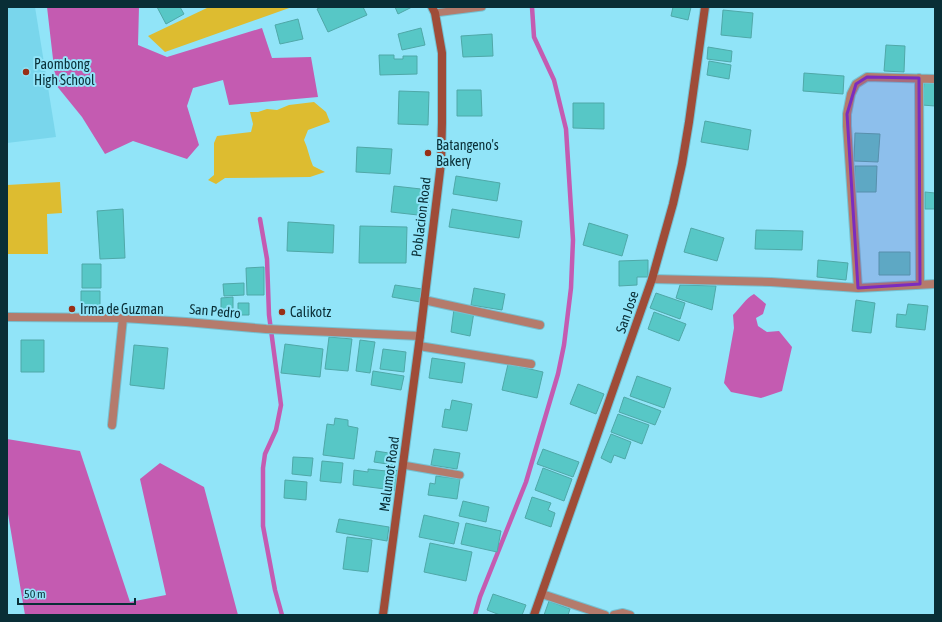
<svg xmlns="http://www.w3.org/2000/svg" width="942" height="622" viewBox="0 0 942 622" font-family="'Asap Condensed',sans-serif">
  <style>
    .built { fill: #79d6ec }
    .green { fill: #ddbc30 }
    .water { fill: #c45bb1 }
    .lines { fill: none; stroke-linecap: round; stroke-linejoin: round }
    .stream { stroke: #c45bb1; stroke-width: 4.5 }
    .building { fill: #57c7c6; stroke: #4fa8a8 }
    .lane-casing { stroke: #76c0d1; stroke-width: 9 }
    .street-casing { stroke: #76c0d1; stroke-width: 10 }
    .secondary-casing { stroke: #76c0d1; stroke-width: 10 }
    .lane { stroke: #b47b6c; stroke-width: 7 }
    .street { stroke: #b47b6c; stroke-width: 8 }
    .secondary { stroke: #9f4c38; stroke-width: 8 }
    .marked { fill: #7b2cbf; fill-opacity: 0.2; stroke: #7b2cbf; stroke-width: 3; stroke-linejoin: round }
    .poi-dot { fill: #982f16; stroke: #91e4f8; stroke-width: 1.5 }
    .labels { text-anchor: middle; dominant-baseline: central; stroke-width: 4; stroke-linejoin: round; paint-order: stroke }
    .poi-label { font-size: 14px; fill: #092e36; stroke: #91e4f8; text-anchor: start }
    .street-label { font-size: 14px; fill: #092e36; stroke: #91e4f8 }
  </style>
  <rect width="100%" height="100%" fill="#91e4f8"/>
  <path class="built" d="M7,7H35L56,137L7,143Z"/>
  <path class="green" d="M209,7H292L165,52L148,36Z
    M314,102L326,112L330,122L308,130L304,140C308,148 309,157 313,166L325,172L310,177L225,178L216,184L208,180L214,175V143L217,136L251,132L253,124L250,112H258L267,109L277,110L289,105Z
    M60,182L62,213L47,214L48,254H7V185Z"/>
  <path class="water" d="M47,7H139L138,45L167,57L262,28L272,58L311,57L318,97L229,105L223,80L193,88L187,106L199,145L187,159L133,141L105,154L82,117L56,85Z
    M754,294L766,304L763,314L756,318L758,326L767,332L779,331L792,347L782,391L761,398L731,392L724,383L734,328L733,315C741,307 745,299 754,294Z
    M7,439L80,451L130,602L166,595L140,479L160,463L204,487L238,615H25L7,508Z"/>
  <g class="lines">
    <path class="stream" d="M260,219L267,259L269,315L281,405L276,430L265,454L263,468V526L275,590L282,615
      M475,615L480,597L526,482L558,374L564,345L571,288L573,240L566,129L554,80L534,37L532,7"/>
  </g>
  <path class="building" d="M157,7H180L184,14L166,24Z
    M321,7H363L367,15L328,32L317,9Z
    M395,7H412L398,14Z
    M673,7H691L688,20L671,16Z
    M723,10L753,13L751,38L721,35Z
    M298,19L303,39L280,44L275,25Z
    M421,28L425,45L402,50L398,34Z
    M492,34L493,56L463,57L461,36Z
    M886,45L905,46L904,72L884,71Z
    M708,47L732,51L731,62L707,59Z
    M379,55H394V59H403V56H417V74L380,75Z
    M709,61L731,65L729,79L707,75Z
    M804,73L844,76L843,94L803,91Z
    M924,82L935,83V106L922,105Z
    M457,90H481L482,116H457Z
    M399,91L429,92L428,125L398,124Z
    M573,103H604V129L573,128Z
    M705,121L751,130L748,150L701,142Z
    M855,133L880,134L878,162L854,161Z
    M357,147L392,149L390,174L356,172Z
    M855,166H877L876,192H854Z
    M456,176L500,183L497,201L453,194Z
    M394,186L430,190L427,216L391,212Z
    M925,192L935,193V209H925Z
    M123,209L125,258L100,259L97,211Z
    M452,209L522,221L519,238L449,227Z
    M288,222L334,225L333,253L287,251Z
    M589,223L628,235L622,256L583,245Z
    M360,226L407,227L406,263H359Z
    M691,228L724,238L717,261L684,252Z
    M756,230L803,231L802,250L755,249Z
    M879,252H910V275H879Z
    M648,260V277H637V285L619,286V261Z
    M818,260L848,263L846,280L817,277Z
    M82,264H101V288H82Z
    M264,267V295H247L246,268Z
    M244,283V295L224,296L223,284Z
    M395,285L422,289L420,302L392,297Z
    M680,285L716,286L712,310L676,298Z
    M474,288L505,294L502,310L471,305Z
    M81,291H100V308H81Z
    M656,293L685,303L680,319L650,308Z
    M233,297V317H221V298Z
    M856,300L875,303L871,333L852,331Z
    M238,303H249V315H238Z
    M908,304L928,306L925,330L896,327L897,314L906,315Z
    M454,309L474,312L470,336L451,332Z
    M654,312L686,324L679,341L648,329Z
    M329,337L352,339L348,371L325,369Z
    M21,340H44V372H21Z
    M360,340L375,342L370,373L356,371Z
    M285,344L323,349L320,377L281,373Z
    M134,345L168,348L164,389L130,385Z
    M383,349L406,352L404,372L380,369Z
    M432,358L465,363L462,383L429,378Z
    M508,364L543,372L537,398L502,390Z
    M373,371L404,376L401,390L371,385Z
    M637,376L671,388L664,408L630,396Z
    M578,384L604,394L596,414L570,404Z
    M624,397L661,411L655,425L619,412Z
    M452,400L472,404L467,431L442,427L445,409L450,410Z
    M618,414L649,425L642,444L611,432Z
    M335,418L348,420V426L358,428L354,459L323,455L327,424L334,425Z
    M611,434L631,442L625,459L614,455L611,463L601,458Z
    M434,449L460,453L457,469L431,465Z
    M543,449L579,462L573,477L537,464Z
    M376,451L395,454L394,465L374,462Z
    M293,457L313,458L311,476L292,474Z
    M322,461L343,463L341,483L320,481Z
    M543,468L572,479L564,501L535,490Z
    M368,469L395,472L393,490L353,485L354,470L368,472Z
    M393,470L401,471L399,491L393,490L395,472H393Z
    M436,476L460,479L457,499L428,495L430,483L435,484Z
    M285,480L307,482L306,500L284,498Z
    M532,497L551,503L548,510L555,513L551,527L525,518Z
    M463,501L489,507L486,522L459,516Z
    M424,515L459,523L454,544L419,537Z
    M339,519L389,527L387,541L336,532Z
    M466,523L501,531L497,552L461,544Z
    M347,537L372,540L368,572L343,569Z
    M430,543L472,552L466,581L424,572Z
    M493,594L526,605L522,615H500L487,610Z
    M549,601L570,609L568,615H544Z"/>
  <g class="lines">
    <defs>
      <path id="lane" d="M435,13L482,7
        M403,465L460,475"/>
      <path id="street" d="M919,78L920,284
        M652,279L771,282L858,288L935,284
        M858,288L847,126V114L851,94L856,84L867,77L935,79
        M424,300L540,325
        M7,317L123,318L186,322L266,329L420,336
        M419,346L531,364
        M112,425L123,318
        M542,594L605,615
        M614,615L623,613L630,615"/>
      <path id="secondary" d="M383,615L420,336L441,163L442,123V53L435,13L432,7
        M534,615L652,279L673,204L682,164L689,122L705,7"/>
    </defs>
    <use href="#lane" class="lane-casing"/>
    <use href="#street" class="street-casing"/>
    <use href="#secondary" class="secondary-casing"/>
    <use href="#lane" class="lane"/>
    <use href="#street" class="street"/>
    <use href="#secondary" class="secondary"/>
  </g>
  <path class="marked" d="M867,77L919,78L920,284L858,288L847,114L856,84Z"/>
  <g class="poi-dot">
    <circle cx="26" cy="72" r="4"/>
    <circle cx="428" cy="153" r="4"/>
    <circle cx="72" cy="309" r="4"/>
    <circle cx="282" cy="312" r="4"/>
  </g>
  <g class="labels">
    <g class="poi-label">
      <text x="34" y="64">Paombong<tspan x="34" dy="16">High School</tspan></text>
      <text x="436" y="145">Batangeno's<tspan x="436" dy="16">Bakery</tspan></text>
      <text x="80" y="309">Irma de Guzman</text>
      <text x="290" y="312">Calikotz</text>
    </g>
    <g class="street-label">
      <text transform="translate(421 217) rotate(-83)">Poblacion Road</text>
      <text transform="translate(215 311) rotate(5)">San Pedro</text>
      <text transform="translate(627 312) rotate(-71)">San Jose</text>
      <text transform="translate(389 474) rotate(-82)">Malumot Road</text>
    </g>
  </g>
  <rect width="942" height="622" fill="none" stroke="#092e36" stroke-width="16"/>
  <path d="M18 598v6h117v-6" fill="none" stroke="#092e36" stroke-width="2"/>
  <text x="24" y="598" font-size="12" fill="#092e36" stroke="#91e4f8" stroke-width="3" paint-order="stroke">50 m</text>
</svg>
